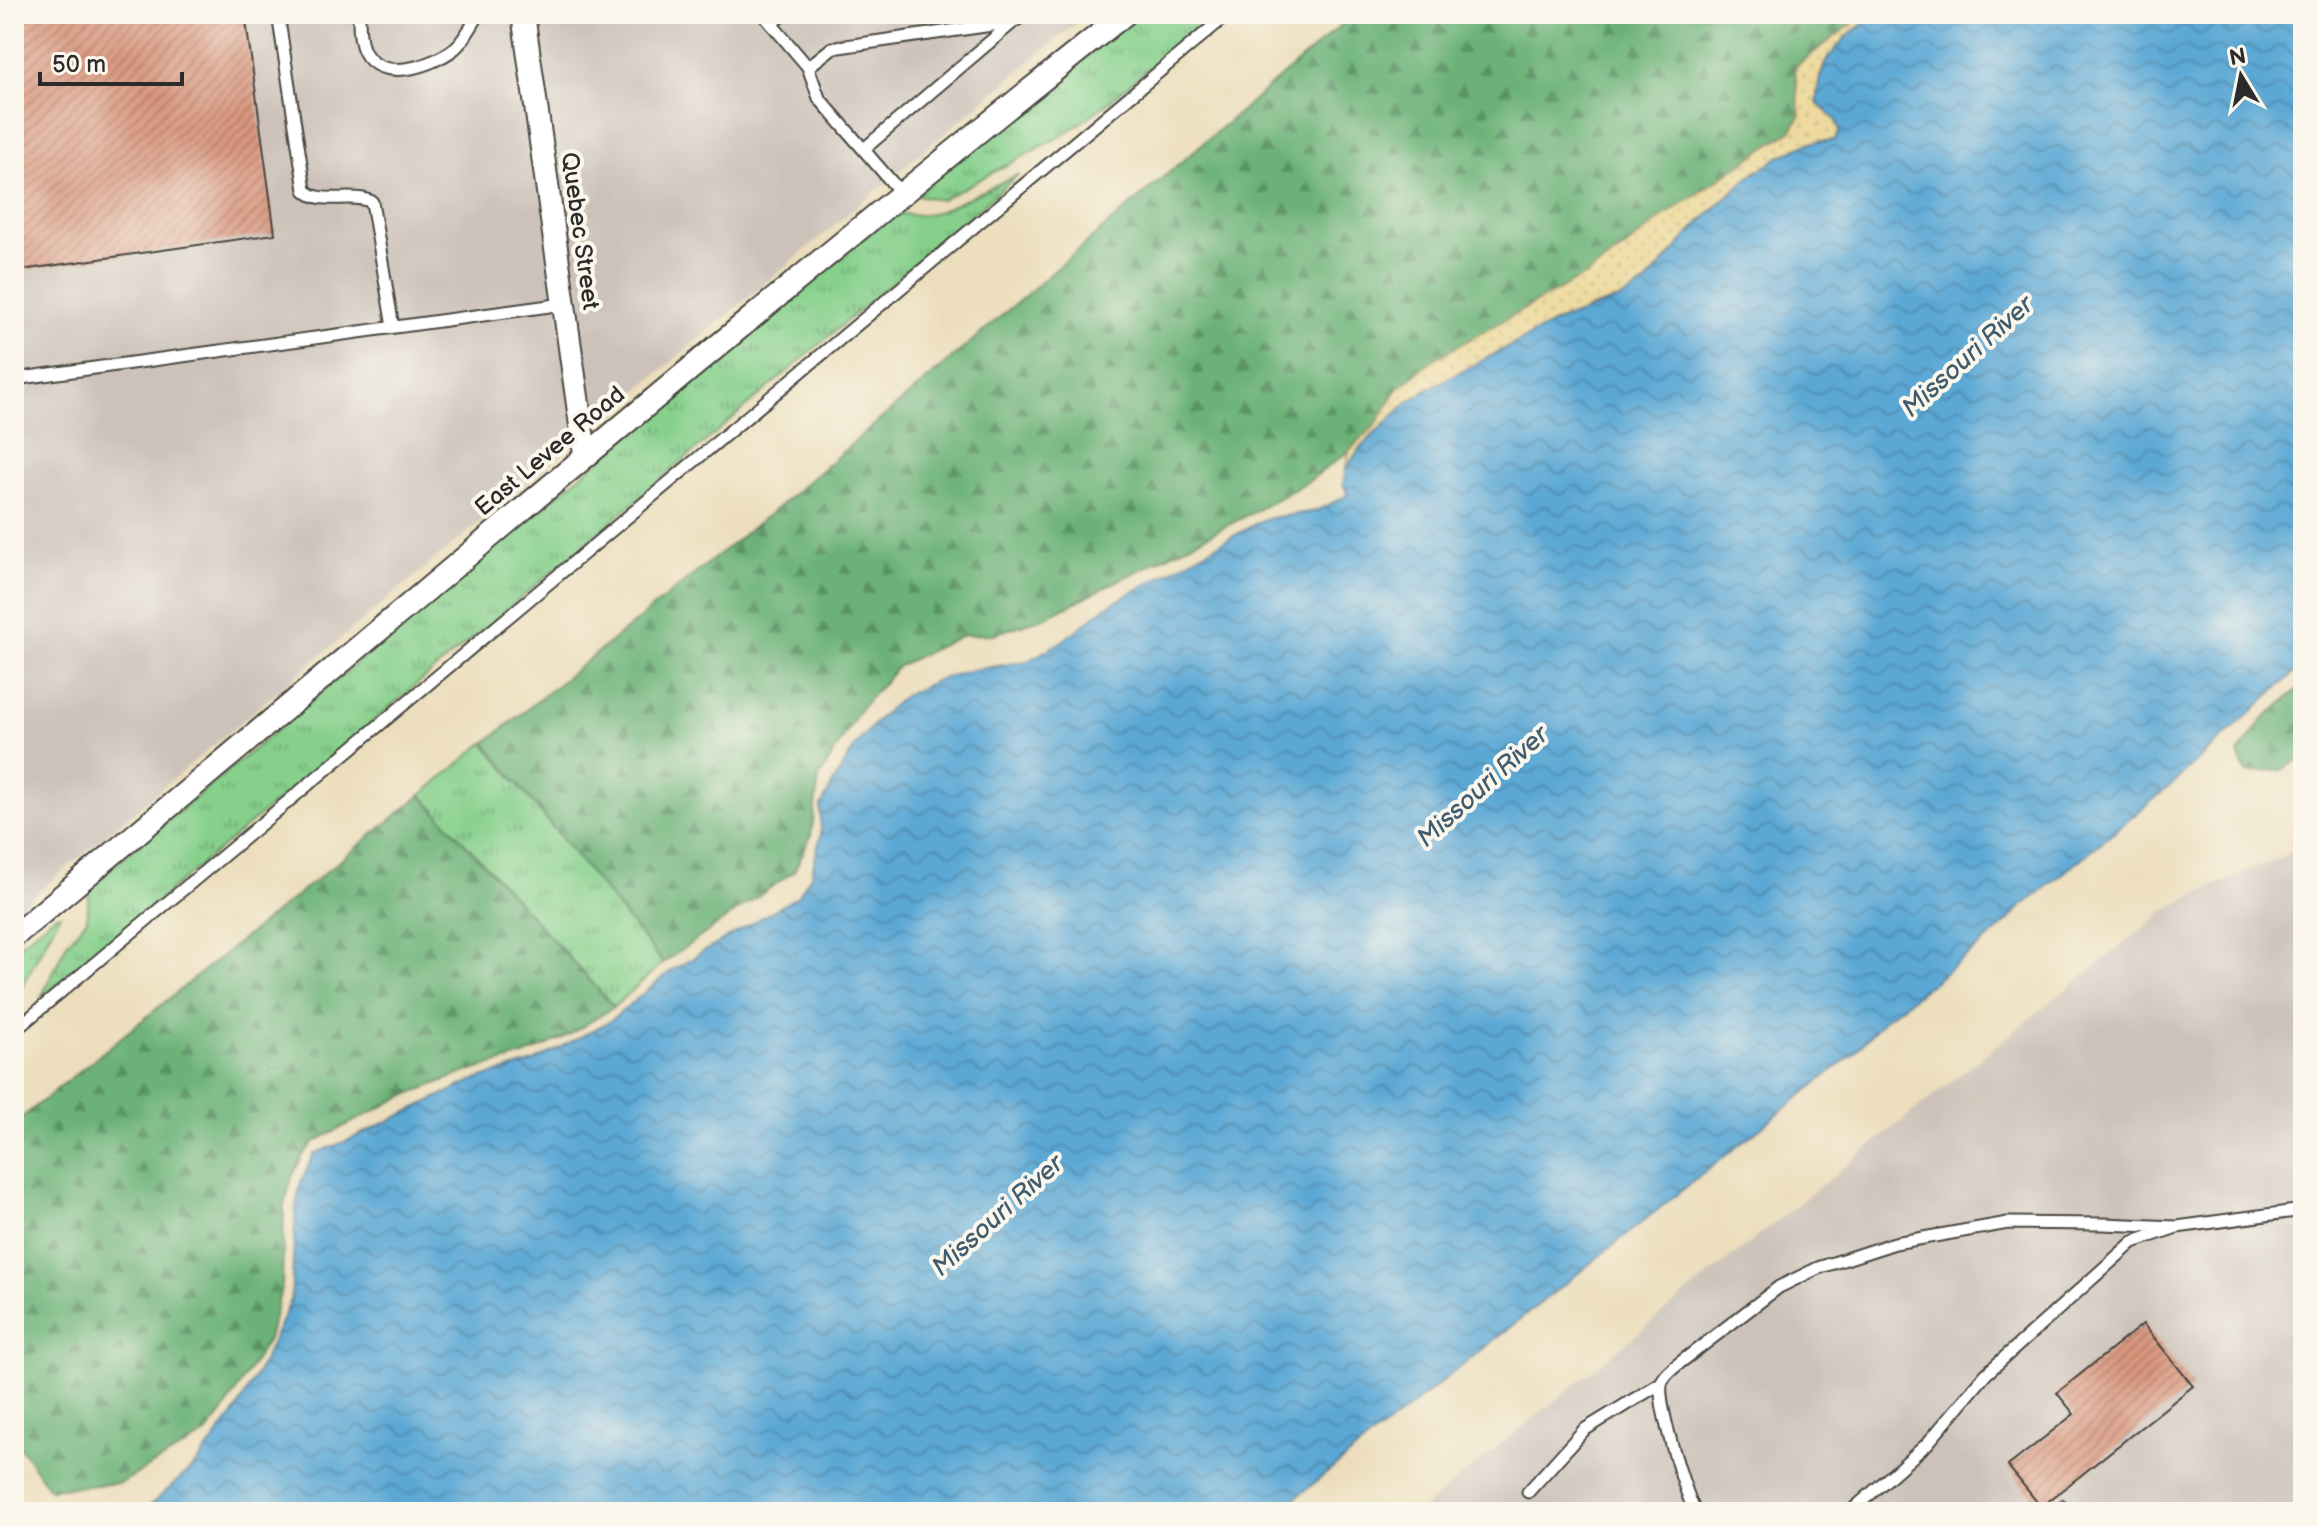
<svg xmlns="http://www.w3.org/2000/svg" width="2317" height="1526" viewBox="0 0 2317 1526" font-family="'Balsamiq Sans',sans-serif">
  <style>
    .industrial { fill: #ccc2b9 }
    .grass { fill: url(#grass-tufts); stroke: #587e5c; stroke-width: 2 }
    .forest { fill: url(#forest-firs); stroke: #4c6e52; stroke-width: 2 }
    .sand { fill: url(#sand-dots); stroke: #8c8264; stroke-width: 2 }
    .water { fill: url(#water-waves); stroke: #446a80; stroke-width: 2 }
    .building { fill: url(#building-hatch) }
    .lines { fill: none; stroke-linecap: round; stroke-linejoin: round }
    .service-casing { stroke: #484641; stroke-width: 15 }
    .minor-casing { stroke: #484641; stroke-width: 26 }
    .service { stroke: #fff; stroke-width: 11 }
    .minor { stroke: #fff; stroke-width: 22 }
    .labels { text-anchor: middle; dominant-baseline: central; stroke-width: 8; stroke-linejoin: round; paint-order: stroke }
    .street-label { font-size: 24px; fill: #2b2b2b; stroke: #fbf7ec }
    .water-label { font-size: 26px; font-style: italic; fill: #3f5d6f; stroke: #fbf7ec }
  </style>
  <defs>
    <pattern id="grass-tufts" width="24" height="20" patternUnits="userSpaceOnUse" patternTransform="scale(2)"><rect width="24" height="20" fill="#86d08c"/><path d="M3 7l-1-3M5 7V3M7 7l1-3M15 17l-1-3M17 17v-4M19 17l1-3" fill="none" stroke="#6ea973"/></pattern>
    <pattern id="forest-firs" width="22" height="20" patternUnits="userSpaceOnUse" patternTransform="scale(2)"><rect width="22" height="20" fill="#6cb278"/><path d="M5 1l3.5 6h-7zM16 11l3.5 6h-7z" fill="#599163"/></pattern>
    <pattern id="sand-dots" width="8" height="8" patternUnits="userSpaceOnUse" patternTransform="scale(2)"><rect width="8" height="8" fill="#eeda9e"/><path d="M2 2h.1M6 6h.1" fill="none" stroke="#cb8" stroke-width="1.8" stroke-linecap="round"/></pattern>
    <pattern id="water-waves" width="16" height="10" patternUnits="userSpaceOnUse" patternTransform="scale(2)"><rect width="16" height="10" fill="#5ca8d5"/><path d="M0 5q4-4 8 0t8 0" fill="none" stroke="#4c89ad"/></pattern>
    <pattern id="building-hatch" width="6" height="6" patternUnits="userSpaceOnUse" patternTransform="scale(2)"><rect width="6" height="6" fill="#d9977f"/><path d="M-1 1l2-2M0 6l6-6M5 7l2-2" fill="none" stroke="#b07b68"/></pattern>
  </defs>
  <rect width="100%" height="100%" fill="#fbf7ec"/>
  <filter id="ink" filterUnits="userSpaceOnUse"><feTurbulence type="fractalNoise" baseFrequency=".0125" numOctaves="2"/><feDisplacementMap in="SourceGraphic" scale="16" xChannelSelector="R" yChannelSelector="G"/><feConvolveMatrix kernelMatrix="1 2 1 2 8 2 1 2 1" color-interpolation-filters="sRGB"/></filter>
  <filter id="wash" filterUnits="userSpaceOnUse"><feTurbulence type="fractalNoise" baseFrequency=".006" numOctaves="4" result="noise"/><feDisplacementMap in="SourceGraphic" scale="32" xChannelSelector="R" yChannelSelector="G"/><feGaussianBlur stdDeviation="1.8" result="paint"/><feColorMatrix in="noise" values="0 0 0 0 0 0 0 0 0 0 0 0 0 0 0 0 0 1.4 0 .05"/><feComposite in="paint" operator="in"/></filter>
  <g filter="url(#wash)">
    <rect width="100%" height="100%" fill="#ecdebc"/>
    <path class="industrial" d="M14,14H1087L14,912Z
      M2303,847V1512H1418L1734,1255L2167,909L2200,892Z"/>
    <path class="grass" d="M1135,14H1214L1100,109L1065,134L941,200L916,195Z
      M1019,174L584,545L41,998L67,943L87,919L89,892L95,882L893,214L923,215L940,211Z
      M484,743L663,963L614,1007L421,795Z
      M60,914L14,1002V949L54,916Z"/>
    <path class="forest" d="M1354,14H1865L1795,66L1800,118L1792,130L1695,195L1588,274L1431,361L1397,390L1376,425L1349,451L1309,481L1248,515L1044,618L994,634L963,635L898,666L861,708L819,778L811,836L794,871L663,963L485,743L784,502Z
      M2303,684V757L2282,770L2246,773L2238,754L2261,722Z
      M421,795L614,1007L567,1036L524,1056L467,1072L399,1098L314,1142L303,1155L292,1177L284,1206L282,1286L268,1339L226,1408L206,1434L121,1483L49,1489L14,1438V1124Z"/>
    <path class="sand" d="M1865,14H1878C1845,33 1815,63 1817,103L1836,120L1840,131L1835,140L1808,143L1779,157L1746,179L1696,226L1645,284L1622,298L1591,308L1433,386L1388,421L1360,448L1346,469L1349,451L1376,425L1397,390L1431,361L1588,274L1625,248L1664,216L1792,130L1800,117L1795,67Z"/>
    <path class="water" d="M1878,14C1887,14 1898,12 1907,14C1918,16 1922,22 1933,14H2303V665L2164,791L2018,910L1995,934L1884,1020L1852,1055L1278,1512H143L196,1464L236,1411L261,1366L291,1300L296,1206L301,1181L314,1154L351,1139L472,1081L534,1062L610,1021L671,971L798,896L811,875L821,834L820,808L833,783L856,745L881,716L904,696L937,680L972,670L1028,661L1064,640L1106,607L1264,519L1316,511L1348,495L1343,484L1346,469L1360,448L1408,402L1433,386L1558,321L1622,298L1645,284L1696,226L1746,179L1779,157L1808,143L1835,140L1840,131L1836,120L1817,103C1815,63 1845,33 1878,14Z"/>
    <g id="blocks">
      <path class="building" d="M14,14H245L275,234L14,271Z
        M2143,1324L2193,1386L2041,1507L2008,1466L2074,1414L2057,1393Z
        M2063,1499L2074,1512H2047Z"/>
    </g>
  </g>
  <g filter="url(#ink)">
    <use href="#blocks" fill-opacity="0" stroke="#484641" stroke-width="2"/>
    <g class="lines">
      <defs>
        <path id="service" d="M278,14L305,190C320,206 352,192 372,202L393,327
          M359,14C359,26 359,40 364,51C380,84 432,66 454,49C464,41 472,25 479,14
          M763,14L808,67L819,98L902,194
          M771,23L784,14
          M808,67L832,48L1013,22L1026,14
          M864,149L1012,23
          M14,379L564,304
          M14,1031L1228,14
          M1528,1492L1584,1430L1661,1383
          M1695,1512C1684,1488 1658,1408 1661,1384C1663,1376 1670,1371 1677,1365L1779,1287L1818,1268L1895,1243L2008,1223L2103,1224L2177,1227
          M1850,1512L1927,1444L1986,1374L2133,1242L2177,1227L2303,1210"/>
        <path id="minor" d="M523,14L585,454
          M14,936C384,629 748,313 1125,14"/>
      </defs>
      <use href="#service" class="service-casing"/>
      <use href="#minor" class="minor-casing"/>
      <use href="#service" class="service"/>
      <use href="#minor" class="minor"/>
    </g>
  </g>
  <g class="labels">
    <g class="street-label">
      <text transform="translate(580 231) rotate(82)">Quebec Street</text>
      <text transform="translate(550 451) rotate(-40)">East Levee Road</text>
    </g>
    <g class="water-label">
      <text transform="translate(1968 357) rotate(-42)">Missouri River</text>
      <text transform="translate(1483 787) rotate(-42)">Missouri River</text>
      <text transform="translate(998 1216) rotate(-42)">Missouri River</text>
    </g>
  </g>
  <rect width="2317" height="1526" fill="none" stroke="#fbf7ec" stroke-width="48"/>
  <g transform="translate(2241 76) rotate(350)" stroke="#fbf7ec" stroke-width="6" paint-order="stroke">
  <path d="M0-6L14 30L0 20L-14 30Z" fill="#2b2b2b"/>
  <text y="-12" font-size="22" font-weight="bold" text-anchor="middle" fill="#2b2b2b">N</text>
  </g>
  <path d="M40 72v12h142v-12" fill="none" stroke="#2b2b2b" stroke-width="4"/>
  <text x="52" y="72" font-size="24" fill="#2b2b2b" stroke="#fbf7ec" stroke-width="6" paint-order="stroke">50 m</text>
</svg>
